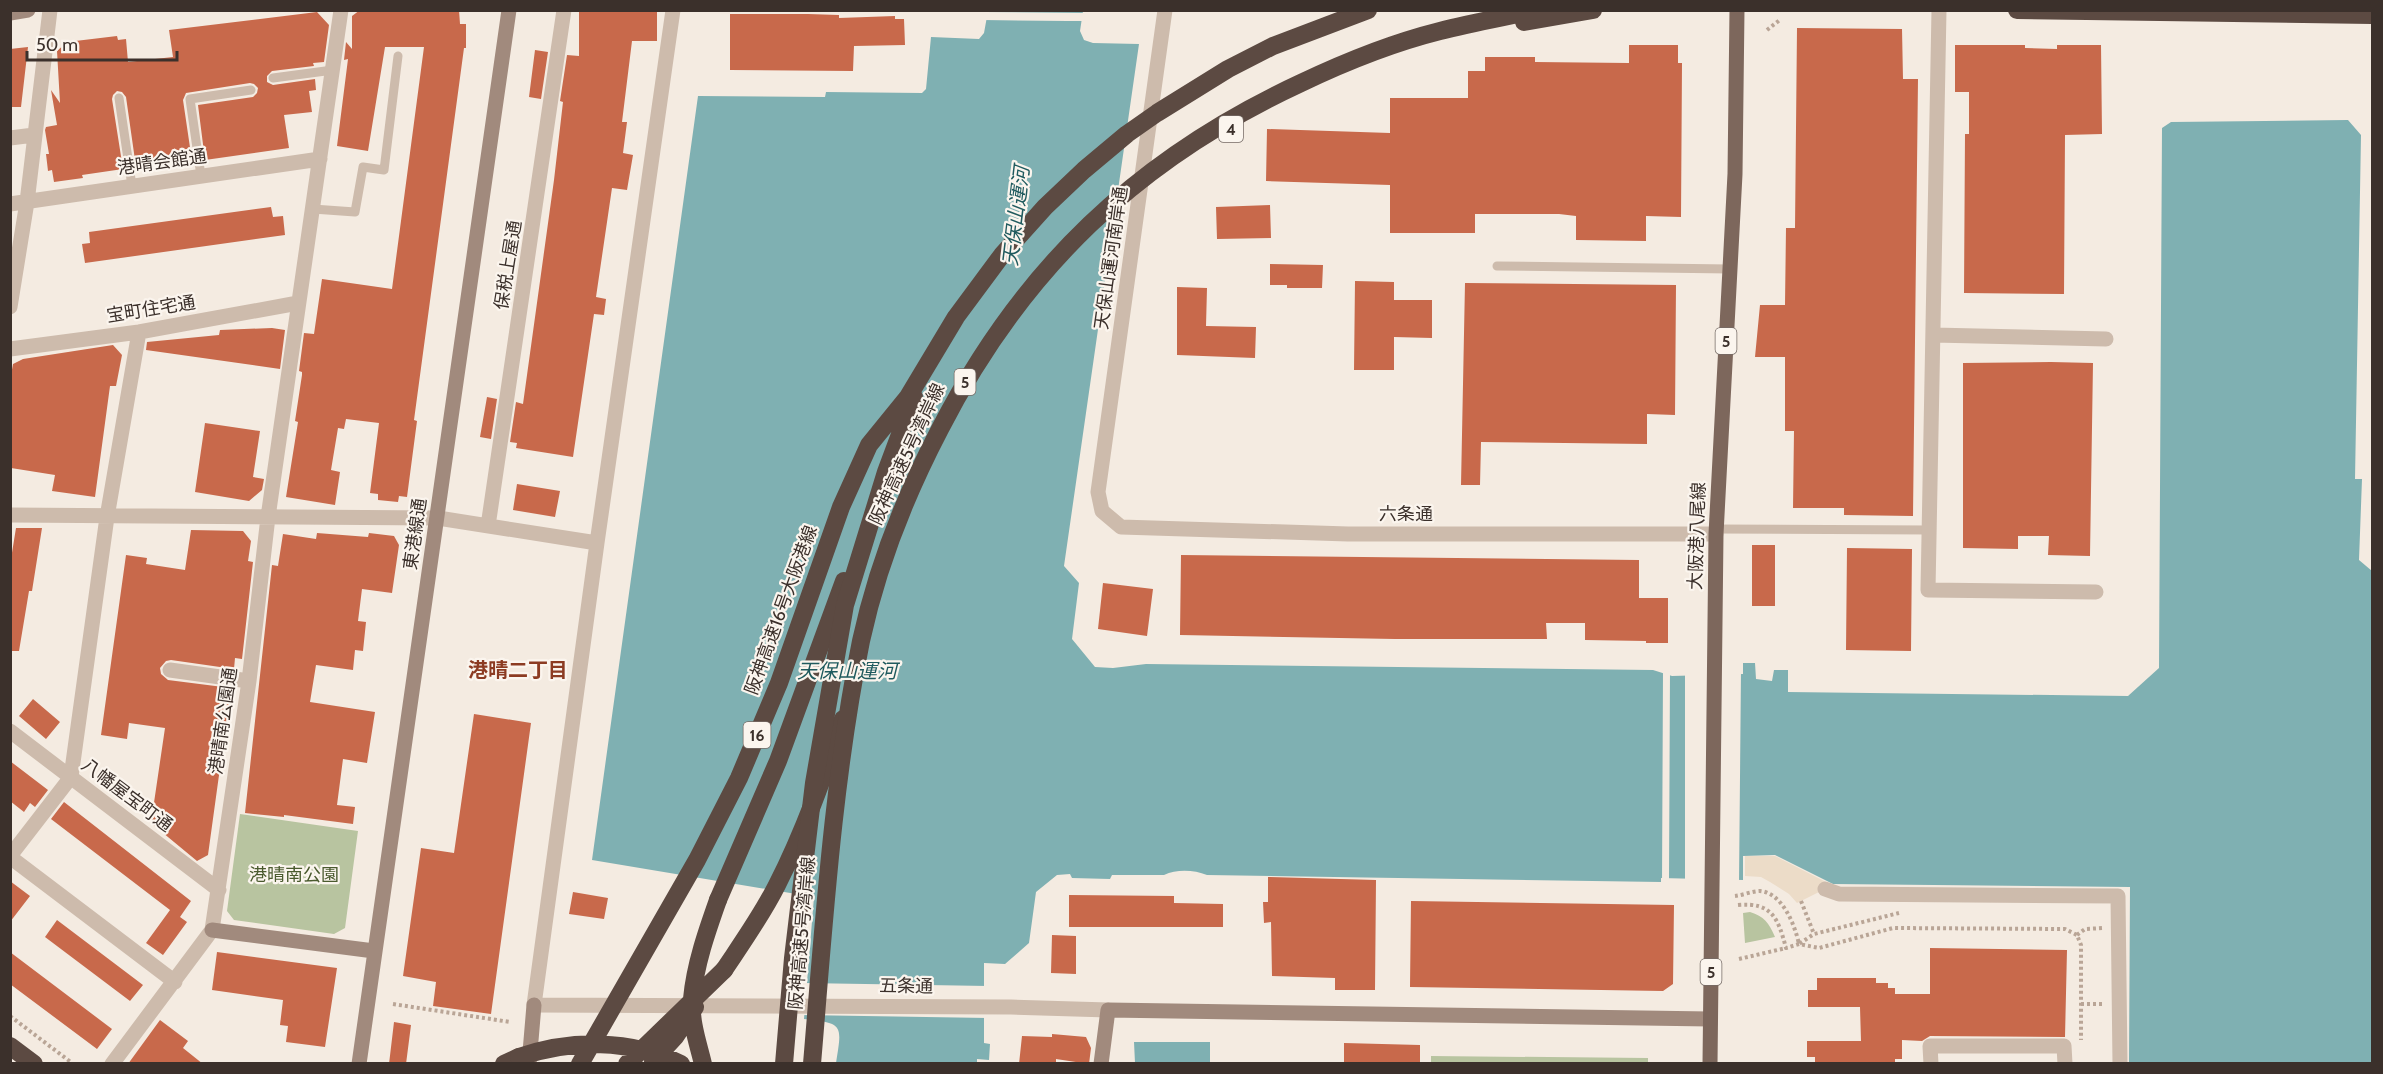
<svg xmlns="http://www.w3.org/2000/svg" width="2383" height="1074" viewBox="0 0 2383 1074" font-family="Cabin,'Noto Sans JP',sans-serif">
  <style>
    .green { fill: #b8c4a0 }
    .plaza { fill: #ecdcc8 }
    .water { fill: #7fb0b2 }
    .pier { fill: #f4ebe1 }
    .building { fill: #c8694b }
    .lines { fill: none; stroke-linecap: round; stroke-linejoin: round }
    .path { stroke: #b9a596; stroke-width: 4; stroke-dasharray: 3 3; stroke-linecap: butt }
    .lane { stroke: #cdbbac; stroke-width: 9 }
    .street { stroke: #cdbbac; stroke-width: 15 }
    .secondary { stroke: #a18a7d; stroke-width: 15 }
    .primary { stroke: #7d675c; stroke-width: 15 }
    .highway { stroke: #5c4a42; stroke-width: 18 }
    .highway-bridge { stroke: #5c4a42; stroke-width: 18 }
    .labels { text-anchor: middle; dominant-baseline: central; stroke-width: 4.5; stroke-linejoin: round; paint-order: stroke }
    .shield { fill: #fbf5ee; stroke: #756b66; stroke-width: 1.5 }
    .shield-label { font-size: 16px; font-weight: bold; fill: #3b302b }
    .street-label { font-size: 18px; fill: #3b302b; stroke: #fbf5ee }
    .park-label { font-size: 18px; fill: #4a5a2e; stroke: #fbf5ee }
    .water-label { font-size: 20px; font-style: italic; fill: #1f5a5e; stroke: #fbf5ee }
    .neighbourhood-label { font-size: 20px; font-weight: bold; fill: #8c3b22; stroke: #fbf5ee }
  </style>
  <rect width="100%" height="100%" fill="#f4ebe1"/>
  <path class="green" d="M240,814L358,831L345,928L334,934L234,920L227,911Z
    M1750,912C1764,916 1769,923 1775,937L1745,943L1743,913Z
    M1431,1056L1648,1058V1063L1431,1064Z"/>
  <path class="plaza" d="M1745,856H1775L1828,883L1825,889L1797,903L1789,894L1770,882L1761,877L1745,876Z"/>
  <path class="water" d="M988,11H1083L1080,31L1084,40L1093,43L1139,44L1064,566L1079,583L1072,639L1095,667L1113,668L1146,664L1653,670L1672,676L1743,674V663H1755L1756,679L1772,681L1774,670H1788V692L2128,696L2159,668L2162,128L2171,122L2348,120L2361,135L2355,479H2362L2359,560L2372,571V1063H2129L2130,887L1833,884L1775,855L1743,856V880L1661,878V882L1207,875C1194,870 1177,869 1164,875H1112L1110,879L1072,878L1070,874L1057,875L1036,892L1029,943L1005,964L984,963V1043L990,1044L989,1060L977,1059V1064L836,1063C842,1025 844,1023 804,1019L814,897L592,860L698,96L825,97L826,92L922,93L926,89L931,37L979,39L984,33Z
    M1134,1042H1210V1063H1135Z"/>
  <path class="pier" d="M984,12L1085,13L1084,21H1068L983,20Z
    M1663,670L1670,672L1669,881H1664L1662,885Z
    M1741,671L1739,883L1685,881V673Z
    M804,983L988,986V1018L802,1015Z"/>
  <path class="building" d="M360,10H459L460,24H466V48H464L414,420L417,421L407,497L399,496L398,502L378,500V494L370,493L379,423L346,419L344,429L338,428L331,470L340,472L335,505L286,497L298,422L295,421L302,375V372L299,371L304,333L314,334L322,279L392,289L424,47H385L368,151L337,146L348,59L344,60L346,42L352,49V16Z
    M579,10L657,12V41H632L622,122H627L623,153L633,155L627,190L612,188L596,297L606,299L604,315L594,314L573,457L516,448L517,443L510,442L516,402L523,404L554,180L563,102L560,101L567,55L579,56Z
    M317,12L329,25L324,62L313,63L314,66L272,71L267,76V82L273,85L315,79L316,90L309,91L312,112L284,115L289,148L205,160L198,105L253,97L257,93L258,88L254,84L250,83L186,93L183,100L192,161L136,167L126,97L122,92L117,91L113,95L112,99L123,169L82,175L83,178L54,182L52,170L48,171L46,154H49L45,130L46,127L57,125L51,90L60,103L57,51L67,42L117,36L118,40L126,39L128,62L173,57L169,30Z
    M730,14H808L839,15V18L895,16V19H904L905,45L854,46L853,71L730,70Z
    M1797,28L1902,29L1903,79H1918L1913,516L1844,515V508H1793L1794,431H1785V357H1755L1760,305H1785L1786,228H1795Z
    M1629,45H1678V63H1682L1681,217L1646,216V241L1576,240V216L1559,214H1475V233H1390V185L1266,181L1267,129L1390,133V98H1468V71H1485V57H1535V62L1629,63Z
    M1955,45H2025V48L2057,49V45H2101L2102,134L2065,135L2064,294L1964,293L1965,134H1969V92H1955Z
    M28,47L21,107H10V49Z
    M535,50L548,52L541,99L529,97Z
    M1270,205L1271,238L1217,239L1216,207Z
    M271,207L273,217L283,216L285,235L85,263L82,244L90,243L89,232Z
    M1270,264L1323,265L1322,288H1287V285H1270Z
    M1355,281L1394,282V300H1432V338L1394,337V370H1354Z
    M1465,283L1676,285L1675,415L1647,414V444L1481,442L1480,485H1461Z
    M1177,287L1207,288L1206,326L1256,327L1255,358L1177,355Z
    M272,328L285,330L280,369L146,350L147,342L219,335L220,330Z
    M113,345L122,355L116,386H110L95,497L52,491L55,475L11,468L10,381L13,364L23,359Z
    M2051,362L2093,363L2090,556L2048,555L2049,536H2018V549L1963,548V363Z
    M487,397L497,399L491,439L480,437Z
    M205,423L260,431L253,477L264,479L262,490L249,501L195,492Z
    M517,484L560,491L555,517L513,510Z
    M16,528H42L32,591H29L19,651H10V565Z
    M191,530L243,531L251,541L248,561L253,562L242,659L235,658L234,669L171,660L166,661L160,668L161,674L168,680L231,688L208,855L197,861L151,823L165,728L129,723L127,739L101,735L126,555L147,558L146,564L185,570Z
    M317,533L368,537L369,533L394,536L399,545L392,593L362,589L358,621L366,622L363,651L355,650L353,670L316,665L310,702L375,712L367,763L343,759L337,805L355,807L353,824L284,815V817L245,813L272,565L278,566L283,534L316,539Z
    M1752,545H1775V606H1752Z
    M1847,548L1912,549L1911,651L1846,650Z
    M1181,555L1639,560V598H1668V643H1646V641L1585,640V623H1546L1547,639H1395L1180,635Z
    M1103,583L1153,589L1147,636L1098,629Z
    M33,699L60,722L46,739L19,716Z
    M474,714L531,723L491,1014L433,1006L436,982L403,976L421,848L454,853Z
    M10,761L48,790L35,807L30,803L24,812L10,801Z
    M64,802L191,901L180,917L187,922L163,955L146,943L170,910L51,819Z
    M1268,877L1376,880L1375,990H1335V978L1272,976L1271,922L1264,923L1263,902H1268Z
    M10,881L30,896L10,922Z
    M573,892L608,898L604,919L569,914Z
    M1069,895L1174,896V903L1223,904V927H1069Z
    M1411,901L1674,905L1673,984L1663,991L1410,987Z
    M57,920L143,985L130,1001L45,937Z
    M1052,935L1076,936V974L1051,973Z
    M1930,948L2067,950L2065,1037L1930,1036L1922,1041L1902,1040V1059H1895V1064H1815V1057H1807V1041H1861L1860,1007H1808V990H1817V978H1876V983H1888V988H1895V994H1930Z
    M10,952L112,1029L97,1049L10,984Z
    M217,952L337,968L325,1047L286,1042L288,1026L280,1025L283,1000L212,990Z
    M160,1020L188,1041L183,1048L203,1064H128Z
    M394,1022L411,1025L406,1064H389Z
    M1052,1034L1086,1037L1091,1048L1089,1064L1056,1059V1064H1019L1022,1036L1052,1037Z
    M1344,1043L1420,1045V1064H1344Z"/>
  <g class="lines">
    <path class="path" d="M1767,30L1781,19
      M1735,896C1743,895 1753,891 1760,891C1783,893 1795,926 1799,944L1814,934L1899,913
      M1801,901L1814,934
      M1738,905C1772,902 1778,918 1786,948L1799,944L1819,948L1893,928L2065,929L2077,935L2081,945V1040
      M2077,935L2085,929L2103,928
      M1739,959L1786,948
      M393,1004L510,1022
      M2081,1004H2103
      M10,1016L72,1063"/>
    <path class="lane" d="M273,78L333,70
      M119,98L132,186
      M201,176L190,99L251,90
      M313,209L355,212L363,167L384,170L398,56
      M1497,266L1730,269
      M1716,529L1930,530"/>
    <path class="street" d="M673,10L597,543L534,1005L1011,1007L1108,1010
      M1165,10L1098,492L1102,511L1121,527L1348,534H1716
      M1939,10L1928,590L2096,592
      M10,138L34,135
      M10,204L320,159
      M10,307L27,202L50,10
      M1933,335L2106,339
      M10,349L139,332L298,303
      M10,515L438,518L597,543
      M488,526L564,10
      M170,670L249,681
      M10,731L219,890
      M10,856L71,777L107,517L139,332
      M10,857L175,982
      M1825,889L1839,894L2118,896L2120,1064
      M112,1064L212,930L249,681L268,517L341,10
      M1931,1064L1930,1046H2064L2065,1064"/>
    <path class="secondary" d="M10,13L28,10
      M212,930L374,951
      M359,1064L509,10
      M529,1064L534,1005
      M1101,1064L1108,1010L1710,1019"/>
    <path class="primary" d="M1710,1064L1716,534L1735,174L1737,10"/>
    <path class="highway" d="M2017,10L2372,15
      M718,900L778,761L844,581
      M724,970C742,943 762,915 777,885C804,832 824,775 843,719
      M10,1046L34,1064
      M504,1064L519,1057"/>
    <path class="highway-bridge" d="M1524,22L1593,10
      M519,1057C572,1039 630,1039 681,1064
      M653,1061L675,1037L695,1007
      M580,1064L697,860L739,778L779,683L841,507L869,445L908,397L956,317L1002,255L1045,207L1084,170L1127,134L1157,113L1228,69L1273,46L1368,10
      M627,1064L724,970
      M703,1064C698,1043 690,1021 692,999C695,965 707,931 718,900
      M784,1064L793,958L814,783L845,605L886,472L914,397
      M812,1064C824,922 833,780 861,641C877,567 905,496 940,429C1022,269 1137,159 1301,83C1345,62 1392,43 1440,31C1472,23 1505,17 1537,10"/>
  </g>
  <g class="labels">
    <g class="shield">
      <rect x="1219" y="116" width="24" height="26" rx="4.5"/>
      <rect x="1715.5" y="328" width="21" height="26" rx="4.5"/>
      <rect x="954.5" y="369" width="21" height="26" rx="4.5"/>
      <rect x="743.5" y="722" width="27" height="26" rx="4.5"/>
      <rect x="1700.5" y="959" width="21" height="26" rx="4.5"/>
    </g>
    <g class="shield-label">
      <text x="1231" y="129">4</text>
      <text x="1726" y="341">5</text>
      <text x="965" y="382">5</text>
      <text x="757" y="735">16</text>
      <text x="1711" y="972">5</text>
    </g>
    <g class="street-label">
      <text transform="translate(162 162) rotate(-8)">港晴会館通</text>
      <text transform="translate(1111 258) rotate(-82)">天保山運河南岸通</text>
      <text transform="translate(508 265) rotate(-81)">保税上屋通</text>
      <text transform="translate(151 309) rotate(-9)">宝町住宅通</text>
      <text transform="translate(907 454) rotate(-65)">阪神高速5号湾岸線</text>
      <text x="1406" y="514">六条通</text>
      <text transform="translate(415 534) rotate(-82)">東港線通</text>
      <text transform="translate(1697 536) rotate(-88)">大阪港八尾線</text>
      <text transform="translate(781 610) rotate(-70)">阪神高速16号大阪港線</text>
      <text transform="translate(223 721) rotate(-82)">港晴南公園通</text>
      <text transform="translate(127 795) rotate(37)">八幡屋宝町通</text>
      <text transform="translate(802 933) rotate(-85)">阪神高速5号湾岸線</text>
      <text transform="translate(906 986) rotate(1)">五条通</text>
    </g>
    <g class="park-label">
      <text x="294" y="875">港晴南公園</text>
    </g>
    <g class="water-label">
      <text transform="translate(1016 216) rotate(-83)">天保山運河</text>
      <text x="847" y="671">天保山運河</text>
    </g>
    <g class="neighbourhood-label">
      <text x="518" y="670">港晴二丁目</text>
    </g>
  </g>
  <rect width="2383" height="1074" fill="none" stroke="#3b302b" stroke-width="24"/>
  <path d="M27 51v9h150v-9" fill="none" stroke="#3b302b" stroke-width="3"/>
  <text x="36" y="51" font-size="18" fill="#3b302b" stroke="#fbf5ee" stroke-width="4.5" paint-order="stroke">50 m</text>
</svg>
